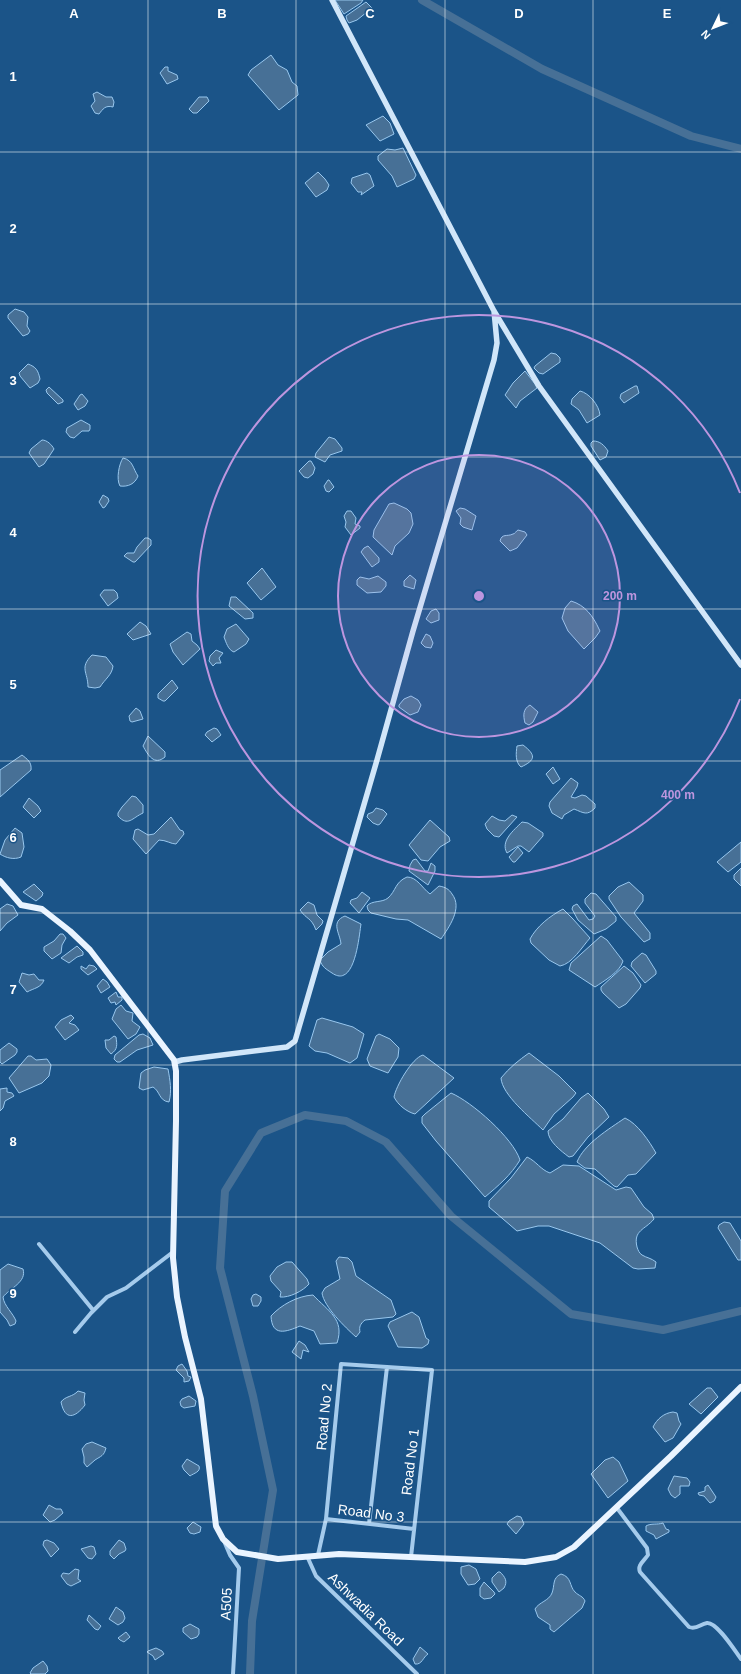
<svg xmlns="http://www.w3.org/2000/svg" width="741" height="1674" viewBox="0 0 741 1674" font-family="Arial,sans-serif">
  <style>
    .water { fill: #477096; stroke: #98c7ee }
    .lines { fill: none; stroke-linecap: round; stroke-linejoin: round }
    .river { stroke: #477096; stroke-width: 8 }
    .street { stroke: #a5cbec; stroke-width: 4 }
    .secondary { stroke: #d1e6f9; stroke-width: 5.5 }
    .primary { stroke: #eaf4ff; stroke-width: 6 }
    .grid { fill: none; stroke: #fff; stroke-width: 1; stroke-opacity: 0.55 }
    .ring { fill: none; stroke: #bd96df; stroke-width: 2 }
    .labels { text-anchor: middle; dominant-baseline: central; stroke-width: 3; stroke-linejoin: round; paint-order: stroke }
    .street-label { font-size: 14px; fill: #fff; stroke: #1b5488 }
    .grid-label { font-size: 13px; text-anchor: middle; font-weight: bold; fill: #fff; stroke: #1b5488; stroke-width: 3; stroke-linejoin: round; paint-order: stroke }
    .centre { fill: #bd96df; stroke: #1b5488; stroke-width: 2 }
    .ring-label { font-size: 12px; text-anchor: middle; font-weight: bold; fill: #bd96df; stroke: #1b5488; stroke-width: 3; stroke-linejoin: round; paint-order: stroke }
  </style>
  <rect width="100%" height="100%" fill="#1b5488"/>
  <path class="water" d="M335,0H363L361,3L344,14Z
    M366,2L372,8L357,20L349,23L347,20L346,16Z
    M271,55L278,65L287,70L292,82L297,86L298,95L279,110L248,75L251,70Z
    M165,67H168V71L177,75L178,79L167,84L160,73Z
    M97,92L106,97H112L114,102L113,107C105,105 103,109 99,114L95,113L91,106L95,101L93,94Z
    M199,97H207L209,101L197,113H193L189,109Z
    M383,116L390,123L394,134L380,141L366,125Z
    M403,148L416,175L414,179L397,187L392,176L378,160V156L387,149L395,150Z
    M318,172L325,179L329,185L327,190L316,197L305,183Z
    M367,173L370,175L374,186L361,195L362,192H358L351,183L352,178Z
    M15,309L24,312L28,317L27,326L30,331L28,334L23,336L8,318V315Z
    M551,353L556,354L560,358V362L543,374L539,373L534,368L535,366Z
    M28,364C36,367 38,370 40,379L38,383L30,388L20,376L19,373Z
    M525,371L535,384L537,388L520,401L516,408L505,395L513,383Z
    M635,386H637L639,393L624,403L620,398L621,394Z
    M49,387L63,400V402L58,404L47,393L46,390Z
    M580,391C589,393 599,405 600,415L587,423L579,410L571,404L572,399Z
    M82,394L88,401L85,406L78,410L74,404L80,395Z
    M81,420L90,425V429L89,431H82L74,438L70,437L66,432L67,428Z
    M329,437L335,439L342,448V451L330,455L325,462L315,457L316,453Z
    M42,440C47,440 52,445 54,449L44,464L39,467L29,453L31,449Z
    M593,441C600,441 604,445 608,451L606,457L600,460L591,446V443Z
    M123,458C133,460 133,469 138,476C135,484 128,487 120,486C116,479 119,464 123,458Z
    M309,461H311L315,468L313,474L308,478L304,477L299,471Z
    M328,480H329L334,487L329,492L326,491L324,486Z
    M103,495L108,498L109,501L105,507L103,508L99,502Z
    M394,503L407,509L411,513L413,524L409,533L395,546L392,555L373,537L374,530L389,504Z
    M460,508L465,509L476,516L472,530L463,527L460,524L461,518L456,511Z
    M347,511H351L356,518L355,524L360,526V528L351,535L345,527L346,522L344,516Z
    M518,530L525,532L527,535L517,548L510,551L500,541C502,533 507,537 513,534C515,534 516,531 518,530Z
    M145,538H148L151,540V545L135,562H133L124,556L127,553H134L137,547Z
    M368,546L379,558V562L372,567L361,552L364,548Z
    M262,568L276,587L261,600L247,583Z
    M410,575L416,580L414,589L404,586V581Z
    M378,576L386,582V586L381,592L367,593L357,585V580L360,577L369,579Z
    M104,590H114L117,593L118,598L108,606L100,595Z
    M231,597H236L253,613V618L245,619L229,606Z
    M571,601C585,605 593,616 599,629L600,631L595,638L584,649L568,631L562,618L565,608Z
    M436,609L439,613V620L431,623L426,619L431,611Z
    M140,622L146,626L151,634L133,640L127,634Z
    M236,624L249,639L246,644L234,652C228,650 226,642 224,637L227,629Z
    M187,632L191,634L192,641L197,645L200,649L183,665L173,652L170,644Z
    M426,634L430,636L433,643L431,648L425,647L421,643Z
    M216,650L223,653L219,658L221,663H216L213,666L209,661L210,656Z
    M92,655L106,657L113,666C112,675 105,679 100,687L95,688L88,687C88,672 79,668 92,655Z
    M172,680L178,688L165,701H163L158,698V694Z
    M411,696L418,700L421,705L418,712L410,715L399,707V705L404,699Z
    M530,705L538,712L533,722L529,725L525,723C523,715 523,709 530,705Z
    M136,708L140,711L143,719L132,722L130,721L129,716Z
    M214,728L217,729L221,735L212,742L205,735L207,732Z
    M148,736L165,752V757C154,766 148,755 143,746Z
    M523,745C536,755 536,760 521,767C515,762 516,753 517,746Z
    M22,755C27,759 32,762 31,770L0,797V770Z
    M553,767L560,779L553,784L546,774Z
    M571,778L578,783L577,787L571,797L575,798L582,795L586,796L595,804V808C587,816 584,813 574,809L564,815L562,819L552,813L549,806L550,802Z
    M132,796L136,797L143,805V813C132,818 128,827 118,816V813L122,807Z
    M29,798L38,806L41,811L34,818L23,807Z
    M376,808L383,810L387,814L380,824L378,825L373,823L367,817L368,814L373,812Z
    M512,815L517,817L499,837L494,836L487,829L485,824L492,816L499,820L505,821Z
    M171,817L180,830L183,831L184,834L176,844C171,844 166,840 159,840L146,854L133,839L135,830L138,829L148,835L154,834Z
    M430,820L449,837L450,841L440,847L428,861L421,860L409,845Z
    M522,822L528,823L543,833V836L529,852L521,846H518L507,853C500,841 514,830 522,822Z
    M15,828L22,833L24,847L21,857C14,860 6,858 0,854L5,840Z
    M741,842V862L728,872L717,862Z
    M518,847L523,853L515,862H513L509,857Z
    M416,859L425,871H428L431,863L435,866V871L428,885L409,871L410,865L413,860Z
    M741,868V886L734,879V875Z
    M407,877C417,877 422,888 430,894L439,886C445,887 449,889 452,894C463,908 449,927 441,939L408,920L396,919L371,913L368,910L367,906C372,900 382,903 388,898C396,891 395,882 407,877Z
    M629,882L643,895V901L634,913L650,933V939L644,942L621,917L609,899V896L618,887Z
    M34,884L43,893L42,896L36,901L23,892Z
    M362,892L370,898L359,913L350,903L351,900L357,898Z
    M591,893L596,894L616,917V921L606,929L594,934L578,920L572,909L573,906L577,904L589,920L593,919L595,916L585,903V899Z
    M308,902L314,905L317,915L323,921L322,924L316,930C311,917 307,920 300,910Z
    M7,904L13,906L18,915L7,923L0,931V909Z
    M563,909L573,919L590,938C582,947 572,964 560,966L549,960L531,943L530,939C537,926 550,916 563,909Z
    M345,916L361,924C359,936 355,989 332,973C326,969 322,967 320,960L328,952L341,944C340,933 330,922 345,916Z
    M60,934H63L66,938L62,945L61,953L52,959L44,951V947L54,941Z
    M601,936L607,940L623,961C620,972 604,981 595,987L569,970L571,963Z
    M77,946L83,952V955L77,957L69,963L61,958Z
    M642,953L646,955L656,971V974L645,983L631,966L632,962Z
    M89,965L94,966L97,969L88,975L81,969V966L86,969Z
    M624,966L633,973L641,985L640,988L626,1004L619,1008L603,993L601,990V987Z
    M22,973L29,975L34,974L39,980H44C41,988 34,988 27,992L19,982Z
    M103,979L107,982L110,987L101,993L97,986Z
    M116,992L118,997H122V1000L116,1005L115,1002L111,1003L108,998Z
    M121,1005L126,1011L133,1013L132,1021L140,1027L136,1034L128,1039L112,1019L116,1009Z
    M71,1015L74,1018L69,1023L75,1025L79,1030L65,1040L55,1027L61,1020Z
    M322,1018L353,1027L364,1034L357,1058L350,1063L327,1053L315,1051L309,1046L317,1020Z
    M143,1034L150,1038L153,1045L137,1050L120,1062H117L114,1059L115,1055L139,1035Z
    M379,1034L390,1039L399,1048L398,1057L388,1073L370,1066L367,1059L376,1036Z
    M114,1036L116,1037C117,1045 118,1049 111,1054L106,1048L105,1040H109Z
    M9,1043L17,1049V1052L15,1055L2,1064L0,1062V1050Z
    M529,1053L559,1076L576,1093L573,1097L554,1114L543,1130C531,1118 502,1095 501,1078C509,1068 519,1060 529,1053Z
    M423,1055L454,1078L415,1114C407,1112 398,1105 394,1097C396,1086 412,1058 423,1055Z
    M28,1056H31L36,1060L47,1059L51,1065L49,1076L42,1083L19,1093L9,1078Z
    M154,1067L168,1069C170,1080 172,1091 169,1102C159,1101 160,1091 153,1087L143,1090L139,1088L141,1073L145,1070Z
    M7,1088V1092L12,1093L14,1096L5,1101L3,1108L0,1111V1089Z
    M451,1093C472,1102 513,1138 520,1160C511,1175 498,1186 485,1197L436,1141L422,1123V1117L425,1114Z
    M588,1093L604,1109L609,1117L588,1137L573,1156L569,1157C561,1151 548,1141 548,1131L563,1119L581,1098Z
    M625,1118C638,1124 649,1141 656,1153L636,1174L628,1175L617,1187L614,1186L595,1169L585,1168L577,1162C584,1144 609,1129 625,1118Z
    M527,1157C536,1161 541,1170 550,1173L563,1165L579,1166L616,1190L626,1187L631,1188L644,1207L652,1214L654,1219C645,1230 633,1230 637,1247C638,1250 639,1253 642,1255C647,1258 651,1258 656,1262L655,1268L638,1269L633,1268L600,1243L549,1226H538L517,1231L489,1207V1201L511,1178Z
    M724,1222L730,1223L741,1241V1260H738L718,1228L719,1225Z
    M339,1257L348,1258L352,1262L356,1276L391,1300L396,1314L393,1317L365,1320C360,1324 359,1327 360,1332L356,1337C345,1327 324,1307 322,1293L325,1288L340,1279L336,1261Z
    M286,1262H292L307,1279L309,1284C303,1291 289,1298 280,1297L281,1292L271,1281L270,1276L277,1267Z
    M8,1264L23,1269C27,1282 10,1288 3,1297C4,1306 13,1313 16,1321L15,1324L10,1326L7,1320L0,1312V1270Z
    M256,1294L261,1297V1301L258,1306H253L251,1299L253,1295Z
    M313,1295C328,1311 345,1319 337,1343L320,1344L314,1331L300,1326C286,1332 272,1337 271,1316C281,1305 297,1296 313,1295Z
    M412,1312L419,1317L426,1338L429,1340L428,1344L422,1348L398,1347L388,1326L390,1322Z
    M299,1341L305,1345L309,1352L303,1350L301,1359L292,1352Z
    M182,1364L187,1371L188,1376L191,1377L189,1381L184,1382V1378L176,1370L178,1366Z
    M707,1388H711L718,1397L701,1414L689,1404Z
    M78,1391L85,1393L84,1400L85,1405C75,1418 65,1421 61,1402C65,1396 73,1397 78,1391Z
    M189,1396L196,1401L195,1406L184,1408L181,1406L180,1402L182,1399Z
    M673,1412L677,1413L679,1421L681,1424L673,1438L665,1442L653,1427C657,1419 664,1413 673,1412Z
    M92,1442L106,1448C104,1456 101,1456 95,1460C92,1462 90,1465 87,1467L84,1463V1457L82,1449L86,1444Z
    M613,1457L619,1462L628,1481L608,1498L591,1474L605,1460Z
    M187,1459L199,1466C201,1472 194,1473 190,1476L184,1470L182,1466Z
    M674,1476L687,1478L690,1482L689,1486H680V1494L675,1498L671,1495L668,1489Z
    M708,1485L716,1497L714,1501L710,1503L704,1496L699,1495L698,1493L705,1491V1487Z
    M49,1505L56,1509H61L63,1513L55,1520L50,1522L43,1515Z
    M517,1516L521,1517L524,1524L516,1534L507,1524L509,1521Z
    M193,1522L201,1527L200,1532L194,1534L190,1533L187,1528Z
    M663,1523L666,1529L669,1530V1532L656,1539L654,1535L646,1531V1526C651,1523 657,1525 663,1523Z
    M47,1540L54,1543L59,1549L51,1557L43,1545L44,1541Z
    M119,1540L124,1543L126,1549L125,1551L119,1554L114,1559L110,1555V1551Z
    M91,1546L94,1547L96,1554L92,1559L88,1558L81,1549Z
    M469,1565L476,1569L480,1579L475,1584L468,1585L461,1574V1567Z
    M75,1569L79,1570L78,1579L81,1581L71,1586L67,1584L61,1576L63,1573L69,1574Z
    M498,1572H500C505,1577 508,1581 504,1588L499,1592L492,1582V1578Z
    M561,1574C572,1577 569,1586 575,1592C579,1596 583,1596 585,1601L582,1608L554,1632L550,1629V1625L538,1617L535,1609C539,1602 549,1601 552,1593C555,1585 552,1578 561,1574Z
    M484,1582L494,1592L495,1594L491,1598L484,1599L480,1596V1588Z
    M116,1607L123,1612L125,1618L123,1622L118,1625L109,1619Z
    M89,1615L101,1626L98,1630L95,1629L87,1620Z
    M190,1624L199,1629V1634L197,1637L191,1639L183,1632V1628Z
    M126,1632L130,1637L124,1642L120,1640L118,1638Z
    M420,1647L428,1654C423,1657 422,1665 415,1664L413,1659Z
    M156,1648L162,1651L164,1654L155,1660L153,1656L147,1652L148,1651Z
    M43,1661L47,1666L48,1671L45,1674H31L30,1673L33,1668Z"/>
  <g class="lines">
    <path class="river" d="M422,0L542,69L691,136L741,149
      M250,1674L252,1621L273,1490L253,1396L220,1268L225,1191L261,1133L305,1115L346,1121L386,1142L451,1216L571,1314L663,1330L741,1311"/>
    <path class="street" d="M39,1244L93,1310
      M75,1332L91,1313L107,1297L126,1288L173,1252
      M617,1508L647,1548L648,1555C644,1561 637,1565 640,1572L689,1627C697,1630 700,1624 707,1623C717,1622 735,1651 741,1659
      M326,1519L414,1529
      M369,1524L387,1367L432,1370L411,1557
      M224,1541L230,1555L239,1568L233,1674
      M318,1555L326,1519L341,1364L387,1367
      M307,1556L316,1576L417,1674"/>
    <path class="secondary" d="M332,0L494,311L539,386L741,665
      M175,1062L182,1060L287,1047L295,1041L377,760L413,631L494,360L497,343L494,311"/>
    <path class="primary" d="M0,881L21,905L42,909L70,931L90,950L174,1060L176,1071V1121L173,1258L177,1297L185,1337L201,1399L216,1526L223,1539L237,1552L278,1559L339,1554L525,1562L556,1557L574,1547L671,1456L741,1387"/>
  </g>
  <path class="grid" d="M148,0V1674M296,0V1674M445,0V1674M593,0V1674M0,152H741M0,304H741M0,457H741M0,609H741M0,761H741M0,913H741M0,1065H741M0,1217H741M0,1370H741M0,1522H741"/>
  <circle cx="479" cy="596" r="141" fill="#bd96df" fill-opacity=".12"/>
  <g class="ring">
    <circle cx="479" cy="596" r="141"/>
    <path d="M740 699A281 281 0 1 1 740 493"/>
  </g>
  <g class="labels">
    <g class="street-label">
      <text transform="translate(324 1417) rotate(-85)">Road No 2</text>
      <text transform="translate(410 1462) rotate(-83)">Road No 1</text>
      <text transform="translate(371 1513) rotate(7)">Road No 3</text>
      <text transform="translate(226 1604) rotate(-87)">A505</text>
      <text transform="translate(366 1609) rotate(44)">Ashwadia Road</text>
    </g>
  </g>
  <g class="grid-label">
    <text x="74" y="18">A</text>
    <text x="222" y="18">B</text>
    <text x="370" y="18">C</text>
    <text x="519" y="18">D</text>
    <text x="667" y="18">E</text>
    <text x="13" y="81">1</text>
    <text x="13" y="233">2</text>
    <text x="13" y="385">3</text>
    <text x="13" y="537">4</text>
    <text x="13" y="689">5</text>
    <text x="13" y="842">6</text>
    <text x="13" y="994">7</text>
    <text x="13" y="1146">8</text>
    <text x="13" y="1298">9</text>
  </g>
  <circle cx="479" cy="596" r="6" class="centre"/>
  <g class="ring-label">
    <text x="620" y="600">200 m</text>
    <text x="678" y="799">400 m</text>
  </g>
  <g transform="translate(713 28) rotate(227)" stroke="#1b5488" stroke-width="3" paint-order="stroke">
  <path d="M0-3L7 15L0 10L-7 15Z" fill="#ffffff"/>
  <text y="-6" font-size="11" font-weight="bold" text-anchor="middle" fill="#ffffff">N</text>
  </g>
</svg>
